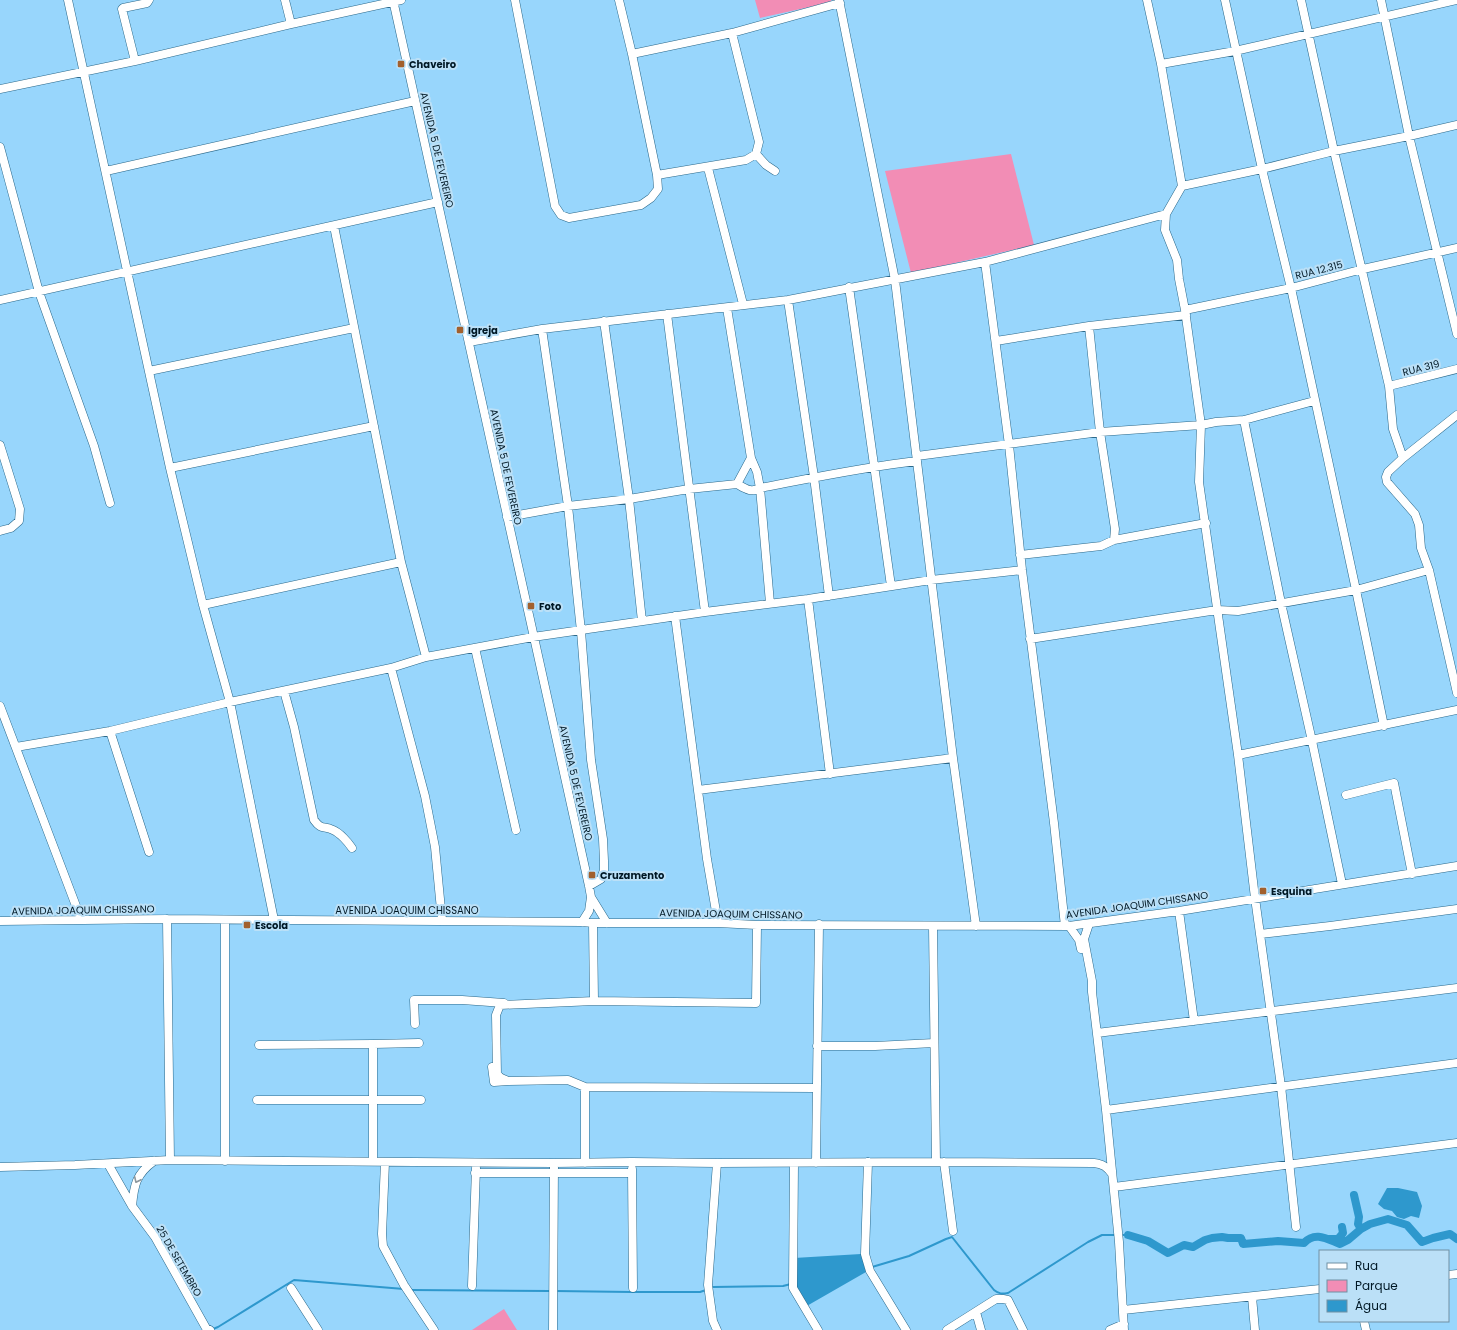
<svg xmlns="http://www.w3.org/2000/svg" width="1457" height="1330" viewBox="0 0 1457 1330" font-family="Poppins,sans-serif">
  <style>
    .green { fill: #f28db5 }
    .water { fill: #2e98cd }
    .lines { fill: none; stroke-linecap: round; stroke-linejoin: round }
    .stream { stroke: #2e98cd; stroke-width: 2 }
    .canal { stroke: #2e98cd; stroke-width: 8 }
    .minor-casing { stroke: #2a688a; stroke-width: 9 }
    .minor { stroke: #fff; stroke-width: 8 }
    .oneway { stroke: #8c979d }
    .poi-dot { fill: #a2602d; stroke: #bbe0f7; stroke-width: 1.5 }
    .labels { text-anchor: middle; dominant-baseline: central; stroke-width: 4; stroke-linejoin: round; paint-order: stroke }
    .poi-label { font-size: 10px; font-weight: bold; fill: #001825; stroke: #bbe0f7; text-anchor: start }
    .street-label { font-size: 10px; fill: #001825; stroke: #bbe0f7 }
  </style>
  <rect width="100%" height="100%" fill="#98d6fc"/>
  <path class="green" d="M755,0H831L832,2L760,18Z
    M1011,154L1034,245L911,273L885,171Z
    M504,1309L517,1330H472Z"/>
  <path class="water" d="M1387,1188H1398L1417,1192L1422,1206L1419,1218L1411,1216L1404,1219L1397,1217L1392,1211L1384,1209L1378,1204Z
    M861,1254L866,1272L805,1307L795,1287L794,1258Z"/>
  <g class="lines">
    <path class="stream" d="M1121,1235H1128
      M872,1267L909,1256L946,1239L952,1237L994,1290C999,1294 1002,1294 1008,1293L1088,1242L1102,1235H1117
      M710,1288L713,1287L783,1286L791,1284
      M411,1290L550,1291
      M555,1291L631,1292H700L706,1290
      M213,1329L218,1327L294,1280L404,1289"/>
    <path class="canal" d="M1354,1195L1359,1217L1358,1224L1361,1229
      M1128,1235L1148,1241L1168,1253L1184,1245L1193,1247L1205,1240L1212,1238L1222,1237L1228,1238H1241L1243,1244L1278,1241L1304,1243C1315,1231 1327,1239 1340,1244L1348,1240L1361,1229L1370,1224L1388,1219L1407,1225L1422,1242L1433,1238L1450,1234L1457,1239
      M1329,1239H1338L1343,1233L1342,1227"/>
    <defs>
      <path id="minor" d="M68,0L170,468L203,605L230,702L274,920
        M285,0L291,24
        M393,0L589,886L591,897L607,923
        M515,0L555,206L561,215L569,218L641,205L651,198L658,189L657,175L632,54L619,0
        M839,0L895,280L953,758L976,926
        M1147,0L1161,64L1182,186L1166,214L1165,230L1177,260L1179,279L1185,310L1201,425L1199,482L1238,755L1255,898L1281,1086L1296,1227
        M1225,0L1262,169L1291,288L1356,590L1384,726
        M1301,0L1334,151L1389,386L1393,429L1403,458L1388,472L1386,477L1387,482L1415,514L1419,525L1421,548L1429,570L1457,693
        M1381,0L1409,136L1457,334
        M632,54L732,33L840,3
        M135,61L122,9L123,8L147,3L149,0
        M1161,64L1235,51L1457,0
        M0,89L135,61L291,24L401,0
        M0,147L39,292L94,446L110,503
        M756,154L766,165L775,171
        M708,168L743,304
        M106,171L415,101
        M657,175L746,160L756,154L759,142L732,33
        M1182,186L1262,169L1334,151L1409,136L1457,125
        M334,226L401,562L426,657
        M985,262L1009,445L1022,570L1054,823L1065,926
        M849,287L891,586
        M0,300L438,202
        M788,300L814,477L829,596
        M727,308L751,458L757,472L760,488L770,603
        M1185,310L1291,288L1363,269L1457,248
        M667,314L705,612
        M604,321L629,499L642,621
        M1089,326L1100,432L1115,529L1114,540
        M542,329L568,506L581,631L591,760L603,839L604,861V870L601,879L589,886
        M996,341L1089,326L1186,315
        M469,342L542,329L788,300L985,262L1166,214
        M149,371L354,328
        M1389,386L1457,369
        M1244,420L1281,603L1312,741L1342,884
        M0,445L20,509L19,521L11,528L0,531
        M917,456L1100,432L1201,425L1216,422L1244,420L1314,401
        M1403,458L1457,415
        M170,468L374,426
        M737,484C746,489 751,493 760,488C812,478 864,467 917,461
        M507,517L568,506L629,499L689,489L737,484L751,458
        M1020,555L1101,546L1114,540L1206,523
        M808,599L830,774
        M203,605L401,562
        M675,616L707,859L718,923
        M1030,639L1217,610L1238,611L1356,590L1429,570
        M475,648L516,830
        M391,668L425,796L435,847L442,920
        M284,691L294,727L314,820C322,831 323,825 333,830C340,833 348,842 352,848
        M0,706L81,919
        M110,731L149,852
        M16,747L110,731L230,702L391,668L426,657L533,637L705,612L808,599L931,580L1022,570
        M1238,755L1457,710
        M698,790L953,758
        M1346,795L1394,783L1412,874
        M1179,911L1194,1021
        M167,919L170,1160
        M0,921L167,919L582,922L593,923H718L757,925L1069,926L1179,911L1457,866
        M582,922L589,911L591,897
        M593,923L594,1001
        M1089,924L1084,939L1092,981V992L1106,1110L1119,1242L1124,1330
        M757,925L756,1003L594,1001L500,1005L496,1015L497,1074L501,1078L508,1081L568,1080L585,1087L816,1088
        M933,926L936,1162
        M1069,926L1079,940L1081,949
        M1260,934L1330,926L1457,909
        M415,1024L414,1000H462L504,1003
        M1097,1033L1457,988
        M373,1044V1161
        M259,1045L373,1044L419,1043
        M817,1046H875L934,1043
        M492,1067L494,1082L508,1081
        M257,1100H421
        M1106,1110L1457,1063
        M225,1161V920
        M385,1162L382,1234L383,1246L404,1285L434,1330
        M868,1162L865,1254L870,1271L906,1330
        M944,1162L953,1231
        M585,1163V1087
        M717,1163L708,1285L713,1321L717,1330
        M794,1163L793,1288L818,1330
        M816,1163L819,924
        M108,1164L132,1206L155,1237L206,1328L210,1330
        M0,1167L75,1165L170,1160L554,1163L632,1162L717,1163L944,1162L1094,1163C1103,1164 1107,1167 1112,1174
        M632,1169L633,1288
        M475,1173H632
        M1114,1187L1457,1143
        M132,1206C134,1185 136,1174 154,1161
        M1448,1275L1457,1274
        M472,1286L476,1168
        M291,1288L318,1330
        M1252,1297L1255,1330
        M1123,1310L1320,1289
        M976,1312L981,1330
        M1364,1321L1366,1330
        M553,1330L554,1163
        M947,1330L996,1299H1003L1008,1300L1023,1330
        M1110,1330L1124,1324"/>
    </defs>
    <use href="#minor" class="minor-casing"/>
    <use href="#minor" class="minor"/>
  </g>
  <defs><path id="oneway-chevron" d="M-2-3.5L2.5 0L-2 3.5" fill="none" stroke-width="1.6" stroke-linecap="round" stroke-linejoin="round"/></defs>
  <use class="oneway" href="#oneway-chevron" transform="translate(137 1180) rotate(115)"/>
  <g class="poi-dot">
    <rect x="397" y="60" width="8" height="8" rx="2"/>
    <rect x="456" y="326" width="8" height="8" rx="2"/>
    <rect x="527" y="602" width="8" height="8" rx="2"/>
    <rect x="588" y="871" width="8" height="8" rx="2"/>
    <rect x="1259" y="887" width="8" height="8" rx="2"/>
    <rect x="243" y="921" width="8" height="8" rx="2"/>
  </g>
  <g class="labels">
    <g class="poi-label">
      <text x="409" y="64">Chaveiro</text>
      <text x="468" y="330">Igreja</text>
      <text x="539" y="606">Foto</text>
      <text x="600" y="875">Cruzamento</text>
      <text x="1271" y="891">Esquina</text>
      <text x="255" y="925">Escola</text>
    </g>
    <g class="street-label">
      <text transform="translate(437 150) rotate(77)">AVENIDA 5 DE FEVEREIRO</text>
      <text transform="translate(1319 270) rotate(-14)">RUA 12.315</text>
      <text transform="translate(1421 368) rotate(-14)">RUA 319</text>
      <text transform="translate(506 467) rotate(78)">AVENIDA 5 DE FEVEREIRO</text>
      <text transform="translate(576 783) rotate(77)">AVENIDA 5 DE FEVEREIRO</text>
      <text transform="translate(1137 905) rotate(-8)">AVENIDA JOAQUIM CHISSANO</text>
      <text transform="translate(83 910) rotate(-1)">AVENIDA JOAQUIM CHISSANO</text>
      <text x="407" y="910">AVENIDA JOAQUIM CHISSANO</text>
      <text transform="translate(731 914) rotate(1)">AVENIDA JOAQUIM CHISSANO</text>
      <text transform="translate(179 1261) rotate(60)">25 DE SETEMBRO</text>
    </g>
  </g>
  <rect x="1319" y="1250" width="130" height="72" fill="#bbe0f7" stroke="#7090a3"/>
  <rect x="1327" y="1263" width="20" height="6" fill="#ffffff" stroke="#7090a3"/>
  <text x="1355" y="1270" font-size="12" fill="#001825">Rua</text>
  <rect x="1327" y="1280" width="20" height="12" fill="#f28db5" stroke="#7090a3"/>
  <text x="1355" y="1290" font-size="12" fill="#001825">Parque</text>
  <rect x="1327" y="1300" width="20" height="12" fill="#2e98cd" stroke="#7090a3"/>
  <text x="1355" y="1310" font-size="12" fill="#001825">Água</text>
</svg>
